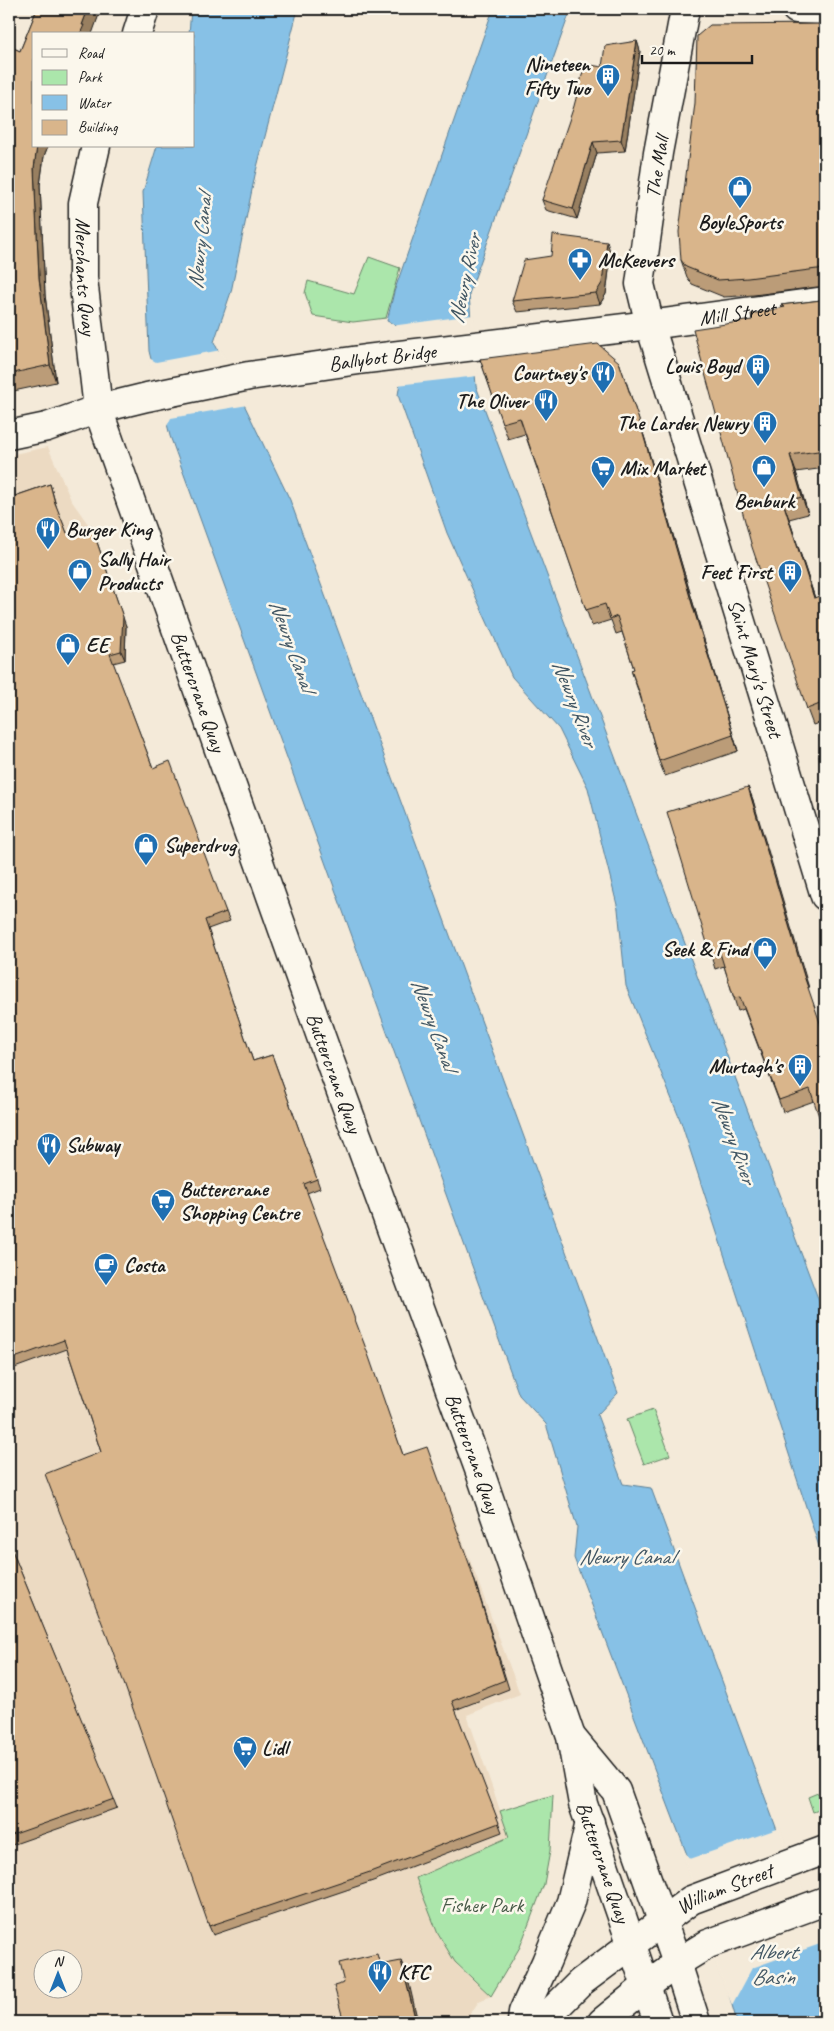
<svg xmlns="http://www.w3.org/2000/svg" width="834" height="2031" viewBox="0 0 834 2031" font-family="Caveat,sans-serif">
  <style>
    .built { fill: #ecdac2; fill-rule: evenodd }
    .green { fill: #abe6ab; stroke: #648164 }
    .water { fill: #87c1e6; stroke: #5c7f95 }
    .pier { fill: #f4ead9 }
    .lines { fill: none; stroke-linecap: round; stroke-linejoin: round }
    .minor-casing { stroke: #1c1c1c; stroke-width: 31 }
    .primary-casing { stroke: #1c1c1c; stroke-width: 31 }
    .minor { stroke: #fbf7ec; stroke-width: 28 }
    .primary { stroke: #fbf7ec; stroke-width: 28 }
    .wall { fill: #bb9c78; stroke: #1c1c1c }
    .shaded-wall { fill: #987f61; stroke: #1c1c1c }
    .building { fill: #d9b58b; stroke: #1c1c1c }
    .labels { text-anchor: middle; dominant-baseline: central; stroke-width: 5; stroke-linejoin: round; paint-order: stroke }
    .poi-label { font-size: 21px; font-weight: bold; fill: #1c1c1c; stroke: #fbf7ec; text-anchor: start }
    .street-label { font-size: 21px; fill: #1c1c1c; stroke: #fbf7ec }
    .park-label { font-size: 21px; fill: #475947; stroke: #fbf7ec }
    .water-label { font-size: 22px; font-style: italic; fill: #415663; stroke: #fbf7ec }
  </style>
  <rect width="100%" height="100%" fill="#f4ead9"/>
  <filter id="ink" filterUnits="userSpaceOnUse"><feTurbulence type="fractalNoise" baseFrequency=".02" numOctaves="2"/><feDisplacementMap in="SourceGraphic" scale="10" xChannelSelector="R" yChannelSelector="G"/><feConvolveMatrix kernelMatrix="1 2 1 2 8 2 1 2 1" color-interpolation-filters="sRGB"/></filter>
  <g filter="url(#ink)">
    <path class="built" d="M48,447L71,500L95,534L126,626L125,660L113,663L156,777L174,770L230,921L208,929L256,1070L276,1064L320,1188L307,1193L371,1363L407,1464L431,1456L520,1694L467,1715L509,1836L438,1934L458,1966L491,1996L479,2001L465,2022H9V455ZM42,1958H72V1988H42Z"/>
    <path class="green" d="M369,257L400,268L386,318L353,322L313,316L305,293L308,281L354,294Z
      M653,1410L670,1455L644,1464L627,1419Z
      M825,1790V1808L813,1812L808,1797Z
      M553,1795L550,1851L544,1884L520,1947L491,1996L455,1962L438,1934L416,1878L509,1837L500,1811Z"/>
    <path class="water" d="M191,9H298L255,175L231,292L214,342L290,500L618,1393L597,1415L623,1484L651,1488L781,1841L825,1954V2022H737L689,1860L574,1558L577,1527L546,1424L519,1395L170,436L149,351L143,192L157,146H194V34H189Z
      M493,9H571L469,294L476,386L825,1317V1565L681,1122L626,986L618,909L588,788L559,729L512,677L447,533L398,395L408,331L387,321L394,292Z"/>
    <path class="pier" d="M473,315L478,376L397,385L405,333L391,326Z
      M221,350L248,405L171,418L166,428L149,358L156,362Z
      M780,1828L823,1943L752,1968L732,2005L719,1972L679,1843L690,1859Z"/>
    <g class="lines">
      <defs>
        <g id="minor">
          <path id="s1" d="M685,9L658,153L640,284L650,325L825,896"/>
          <path d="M796,9L825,10"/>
          <path id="s2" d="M9,435L47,427L98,409L147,397L249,376L366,359L650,325L825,301"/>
          <path d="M677,1963L696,2022"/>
          <path d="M646,1986L658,2022"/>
        </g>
        <g id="primary">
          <path d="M137,34L145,9"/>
          <path id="s3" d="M96,146L83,203V278L98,409L324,1045L480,1472L571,1737L583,1804L646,1986"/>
          <path d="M572,1738L616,1791L677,1963"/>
          <path d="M522,2022L523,2012L546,1962L571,1902L590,1822"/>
          <path id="s4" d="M541,2022L581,1982L691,1900L825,1850"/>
          <path d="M602,2022L646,1986L677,1963L708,1944L825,1901"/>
        </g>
      </defs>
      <use href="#minor" class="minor-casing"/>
      <use href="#primary" class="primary-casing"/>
      <use href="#minor" class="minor"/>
      <use href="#primary" class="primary"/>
    </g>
    <path class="wall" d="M37,9H101L44,156L40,185L45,295L56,382L9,392V46L20,51Z
      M825,24V286L754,295L724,297L692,284L687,277L681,260Z
      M637,41L640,51L625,151L597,153L577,219L546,210L542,200L602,67Z
      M611,254L606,294L600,304L517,312L512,301Z
      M825,298V468L796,472L808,514L789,519L815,598L825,594V721L813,725L807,709L752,320L782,308L781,305L821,300Z
      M480,359L625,378L644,436L698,620L738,751L665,776L659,761L641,699L631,670L634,669L622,632L616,634L611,620L592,626L525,434L508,439Z
      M50,484L57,509L67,533L126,626L125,660L113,663L153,768L226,912L230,921L208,929L253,1061L272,1055L320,1188L307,1193L403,1455L473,1575L509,1689L455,1710L502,1832L373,1881L213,1935L209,1926L101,1452L67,1349L9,1370V498Z
      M748,787L753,800L814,1101L783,1112L744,1009L738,1011L724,966L715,969L711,956Z
      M9,1543L117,1808L9,1846Z"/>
    <path class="shaded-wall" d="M88,9H101L92,34H80L82,25Z
      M637,41L640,51L625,151L621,140Z
      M593,142L597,153L577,219L573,209Z
      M37,146H48L44,156L40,185L45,295L56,382L50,365L39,278L34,168Z
      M607,242L611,254L606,294L600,304L596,293Z
      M619,362L644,436L698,620L738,751L733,735L692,604Z
      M790,455L796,472L808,514L802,497Z
      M783,502L789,519L820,614L814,598Z
      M91,525L126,626L125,660L121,651Z
      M748,787L753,800L809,988L804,976Z
      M401,1961L408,1979L418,2022H416Z"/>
    <path class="building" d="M37,9H88L82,25H84L80,34H34V146H37L34,168L39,278L50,365L9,374V46L20,51Z
      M825,24V270L817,269L748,278L718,280L686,267L681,260L679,232L695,103L697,36L710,25Z
      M637,41L621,140L593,142L573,209L542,200L574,106L585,64L602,67L605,46Z
      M553,235L607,242L602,283L596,293L512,301L524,260L551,256Z
      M825,298V450L790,455L802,497L783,502L814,598L825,594V702L807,709L752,547L693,329L752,320L751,314L785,307L781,305L821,300Z
      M598,344L619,362L639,420L692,604L733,735L659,761L640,694L631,670L634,669L617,616L610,619L605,604L586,610L520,418L502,423L480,359Z
      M50,484L55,503L67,533L91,525L123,617L121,651L110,654L153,768L170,761L226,912L205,920L253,1061L272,1055L317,1179L304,1184L368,1354L403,1455L427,1447L470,1566L505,1680L452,1701L499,1823L370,1872L209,1926L112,1649L45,1474L101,1452L64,1340L9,1360V498Z
      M825,754V777L819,756Z
      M748,787L804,976L825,1037V1135L810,1089L779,1100L740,997L734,998L720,953L711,956L667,812Z
      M9,1543L114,1799L9,1836Z
      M377,1954L380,1965L401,1961L416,2022H344L334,1986L344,1983L339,1963Z"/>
  </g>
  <defs>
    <symbol id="building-pin" viewBox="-11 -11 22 30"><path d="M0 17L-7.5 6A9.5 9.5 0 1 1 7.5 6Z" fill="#1f6fb2" stroke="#fbf7ec"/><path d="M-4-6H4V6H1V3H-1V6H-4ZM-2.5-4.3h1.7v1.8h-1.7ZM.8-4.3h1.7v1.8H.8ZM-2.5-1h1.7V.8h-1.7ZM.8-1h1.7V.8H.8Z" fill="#fff"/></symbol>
    <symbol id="shop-pin" viewBox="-11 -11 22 30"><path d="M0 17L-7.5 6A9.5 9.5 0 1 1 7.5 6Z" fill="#1f6fb2" stroke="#fbf7ec"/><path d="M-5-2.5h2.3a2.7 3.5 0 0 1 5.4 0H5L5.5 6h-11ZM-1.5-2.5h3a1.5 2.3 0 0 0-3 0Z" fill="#fff"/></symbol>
    <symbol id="pharmacy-pin" viewBox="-11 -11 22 30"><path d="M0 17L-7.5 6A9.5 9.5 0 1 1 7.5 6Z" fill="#1f6fb2" stroke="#fbf7ec"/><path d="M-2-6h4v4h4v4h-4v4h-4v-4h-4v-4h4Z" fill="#fff"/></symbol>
    <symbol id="restaurant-pin" viewBox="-11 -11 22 30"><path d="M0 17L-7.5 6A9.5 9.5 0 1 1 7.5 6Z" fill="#1f6fb2" stroke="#fbf7ec"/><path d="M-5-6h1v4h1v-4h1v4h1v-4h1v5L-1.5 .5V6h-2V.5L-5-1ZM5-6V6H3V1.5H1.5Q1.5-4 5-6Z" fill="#fff"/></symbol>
    <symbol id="supermarket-pin" viewBox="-11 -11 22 30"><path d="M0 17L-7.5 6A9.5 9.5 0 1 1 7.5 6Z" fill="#1f6fb2" stroke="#fbf7ec"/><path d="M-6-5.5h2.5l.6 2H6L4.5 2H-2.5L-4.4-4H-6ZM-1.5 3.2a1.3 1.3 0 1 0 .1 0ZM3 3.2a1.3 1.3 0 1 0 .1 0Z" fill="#fff"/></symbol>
    <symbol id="cafe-pin" viewBox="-11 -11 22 30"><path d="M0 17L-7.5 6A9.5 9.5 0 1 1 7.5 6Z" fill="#1f6fb2" stroke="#fbf7ec"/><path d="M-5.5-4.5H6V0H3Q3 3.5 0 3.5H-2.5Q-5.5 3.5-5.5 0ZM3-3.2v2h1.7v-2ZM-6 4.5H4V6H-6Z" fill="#fff"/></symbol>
  </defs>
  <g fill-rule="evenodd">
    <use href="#building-pin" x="594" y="62" width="28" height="38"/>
    <use href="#shop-pin" x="726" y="174" width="28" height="38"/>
    <use href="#pharmacy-pin" x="566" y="246" width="28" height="38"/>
    <use href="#building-pin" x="744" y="352" width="28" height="38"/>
    <use href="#restaurant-pin" x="589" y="359" width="28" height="38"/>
    <use href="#restaurant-pin" x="532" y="387" width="28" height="38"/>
    <use href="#building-pin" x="751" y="409" width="28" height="38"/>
    <use href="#shop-pin" x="750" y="453" width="28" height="38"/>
    <use href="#supermarket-pin" x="589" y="454" width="28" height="38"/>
    <use href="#restaurant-pin" x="34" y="515" width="28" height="38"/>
    <use href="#shop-pin" x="66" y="557" width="28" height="38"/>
    <use href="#building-pin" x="776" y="558" width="28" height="38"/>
    <use href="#shop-pin" x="54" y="631" width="28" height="38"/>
    <use href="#shop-pin" x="132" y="831" width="28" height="38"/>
    <use href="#shop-pin" x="751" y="935" width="28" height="38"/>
    <use href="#building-pin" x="786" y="1052" width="28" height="38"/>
    <use href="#restaurant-pin" x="35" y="1131" width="28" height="38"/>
    <use href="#supermarket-pin" x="149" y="1187" width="28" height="38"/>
    <use href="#cafe-pin" x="92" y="1251" width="28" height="38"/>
    <use href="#supermarket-pin" x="231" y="1734" width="28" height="38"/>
    <use href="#restaurant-pin" x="366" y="1958" width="28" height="38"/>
  </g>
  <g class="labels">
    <g class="poi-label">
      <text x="590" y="64" text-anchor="end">Nineteen<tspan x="590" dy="24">Fifty Two</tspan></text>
      <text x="740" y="222" text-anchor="middle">BoyleSports</text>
      <text x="598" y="260">McKeevers</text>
      <text x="740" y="366" text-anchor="end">Louis Boyd</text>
      <text x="586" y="373" text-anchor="end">Courtney's</text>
      <text x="528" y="401" text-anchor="end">The Oliver</text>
      <text x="748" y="423" text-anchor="end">The Larder Newry</text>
      <text x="620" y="468">Mix Market</text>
      <text x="764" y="501" text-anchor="middle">Benburk</text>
      <text x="66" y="529">Burger King</text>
      <text x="98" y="559">Sally Hair<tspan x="98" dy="24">Products</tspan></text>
      <text x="772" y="572" text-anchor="end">Feet First</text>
      <text x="86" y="645">EE</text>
      <text x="164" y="845">Superdrug</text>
      <text x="748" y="949" text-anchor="end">Seek &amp; Find</text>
      <text x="782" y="1066" text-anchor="end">Murtagh's</text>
      <text x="66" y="1145">Subway</text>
      <text x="180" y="1189">Buttercrane<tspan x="180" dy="24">Shopping Centre</tspan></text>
      <text x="124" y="1265">Costa</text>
      <text x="262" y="1748">Lidl</text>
      <text x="398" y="1972">KFC</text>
    </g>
    <g class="street-label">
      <text transform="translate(657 167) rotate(-81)">The Mall</text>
      <text stroke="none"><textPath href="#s3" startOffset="132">Merchants Quay</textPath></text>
      <text stroke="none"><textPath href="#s2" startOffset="740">Mill Street</textPath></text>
      <text stroke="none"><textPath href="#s2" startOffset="382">Ballybot Bridge</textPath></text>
      <text stroke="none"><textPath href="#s1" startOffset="680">Saint Mary's Street</textPath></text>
      <text stroke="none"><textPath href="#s3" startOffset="565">Buttercrane Quay</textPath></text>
      <text stroke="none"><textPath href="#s3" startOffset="970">Buttercrane Quay</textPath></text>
      <text stroke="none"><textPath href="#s3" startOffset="1375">Buttercrane Quay</textPath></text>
      <text stroke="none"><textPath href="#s3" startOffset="1805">Buttercrane Quay</textPath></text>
      <text stroke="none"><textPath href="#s4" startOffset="229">William Street</textPath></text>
    </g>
    <g class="park-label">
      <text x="482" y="1905">Fisher Park</text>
    </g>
    <g class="water-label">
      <text transform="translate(200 242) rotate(-84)">Newry Canal</text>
      <text transform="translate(465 279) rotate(-78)">Newry River</text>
      <text transform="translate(292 645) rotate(70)">Newry Canal</text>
      <text transform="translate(575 703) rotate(69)">Newry River</text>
      <text transform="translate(434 1024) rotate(70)">Newry Canal</text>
      <text transform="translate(734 1140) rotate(70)">Newry River</text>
      <text x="626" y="1557">Newry Canal</text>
      <text x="773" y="1952">Albert<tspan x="773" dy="25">Basin</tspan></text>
    </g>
  </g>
  <rect width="834" height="2031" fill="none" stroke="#fbf7ec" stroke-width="30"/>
  <rect x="15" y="15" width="804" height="2001" fill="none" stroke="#1c1c1c" stroke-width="2" filter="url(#ink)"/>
  <rect x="32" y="32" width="162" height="115" fill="#fbf7ec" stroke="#a29f99"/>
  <rect x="42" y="49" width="25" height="8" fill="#fbf7ec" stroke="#a29f99"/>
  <text x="78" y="58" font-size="15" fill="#1c1c1c">Road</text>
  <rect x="42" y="70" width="25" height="15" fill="#abe6ab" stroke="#a29f99"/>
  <text x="78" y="82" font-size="15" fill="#1c1c1c">Park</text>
  <rect x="42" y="95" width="25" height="15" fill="#87c1e6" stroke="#a29f99"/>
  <text x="78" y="108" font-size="15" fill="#1c1c1c">Water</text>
  <rect x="42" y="120" width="25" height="15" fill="#d9b58b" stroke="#a29f99"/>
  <text x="78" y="132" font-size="15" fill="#1c1c1c">Building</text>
  <g transform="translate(58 1974)"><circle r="24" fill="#fbf7ec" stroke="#a29f99"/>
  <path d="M0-4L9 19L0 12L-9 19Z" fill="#1f6fb2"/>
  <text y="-8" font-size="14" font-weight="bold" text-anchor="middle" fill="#1c1c1c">N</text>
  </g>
  <path d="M642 55v8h110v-8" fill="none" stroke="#1c1c1c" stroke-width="2.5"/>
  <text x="649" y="55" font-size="15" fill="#1c1c1c" stroke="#fbf7ec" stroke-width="4" paint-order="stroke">20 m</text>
</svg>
